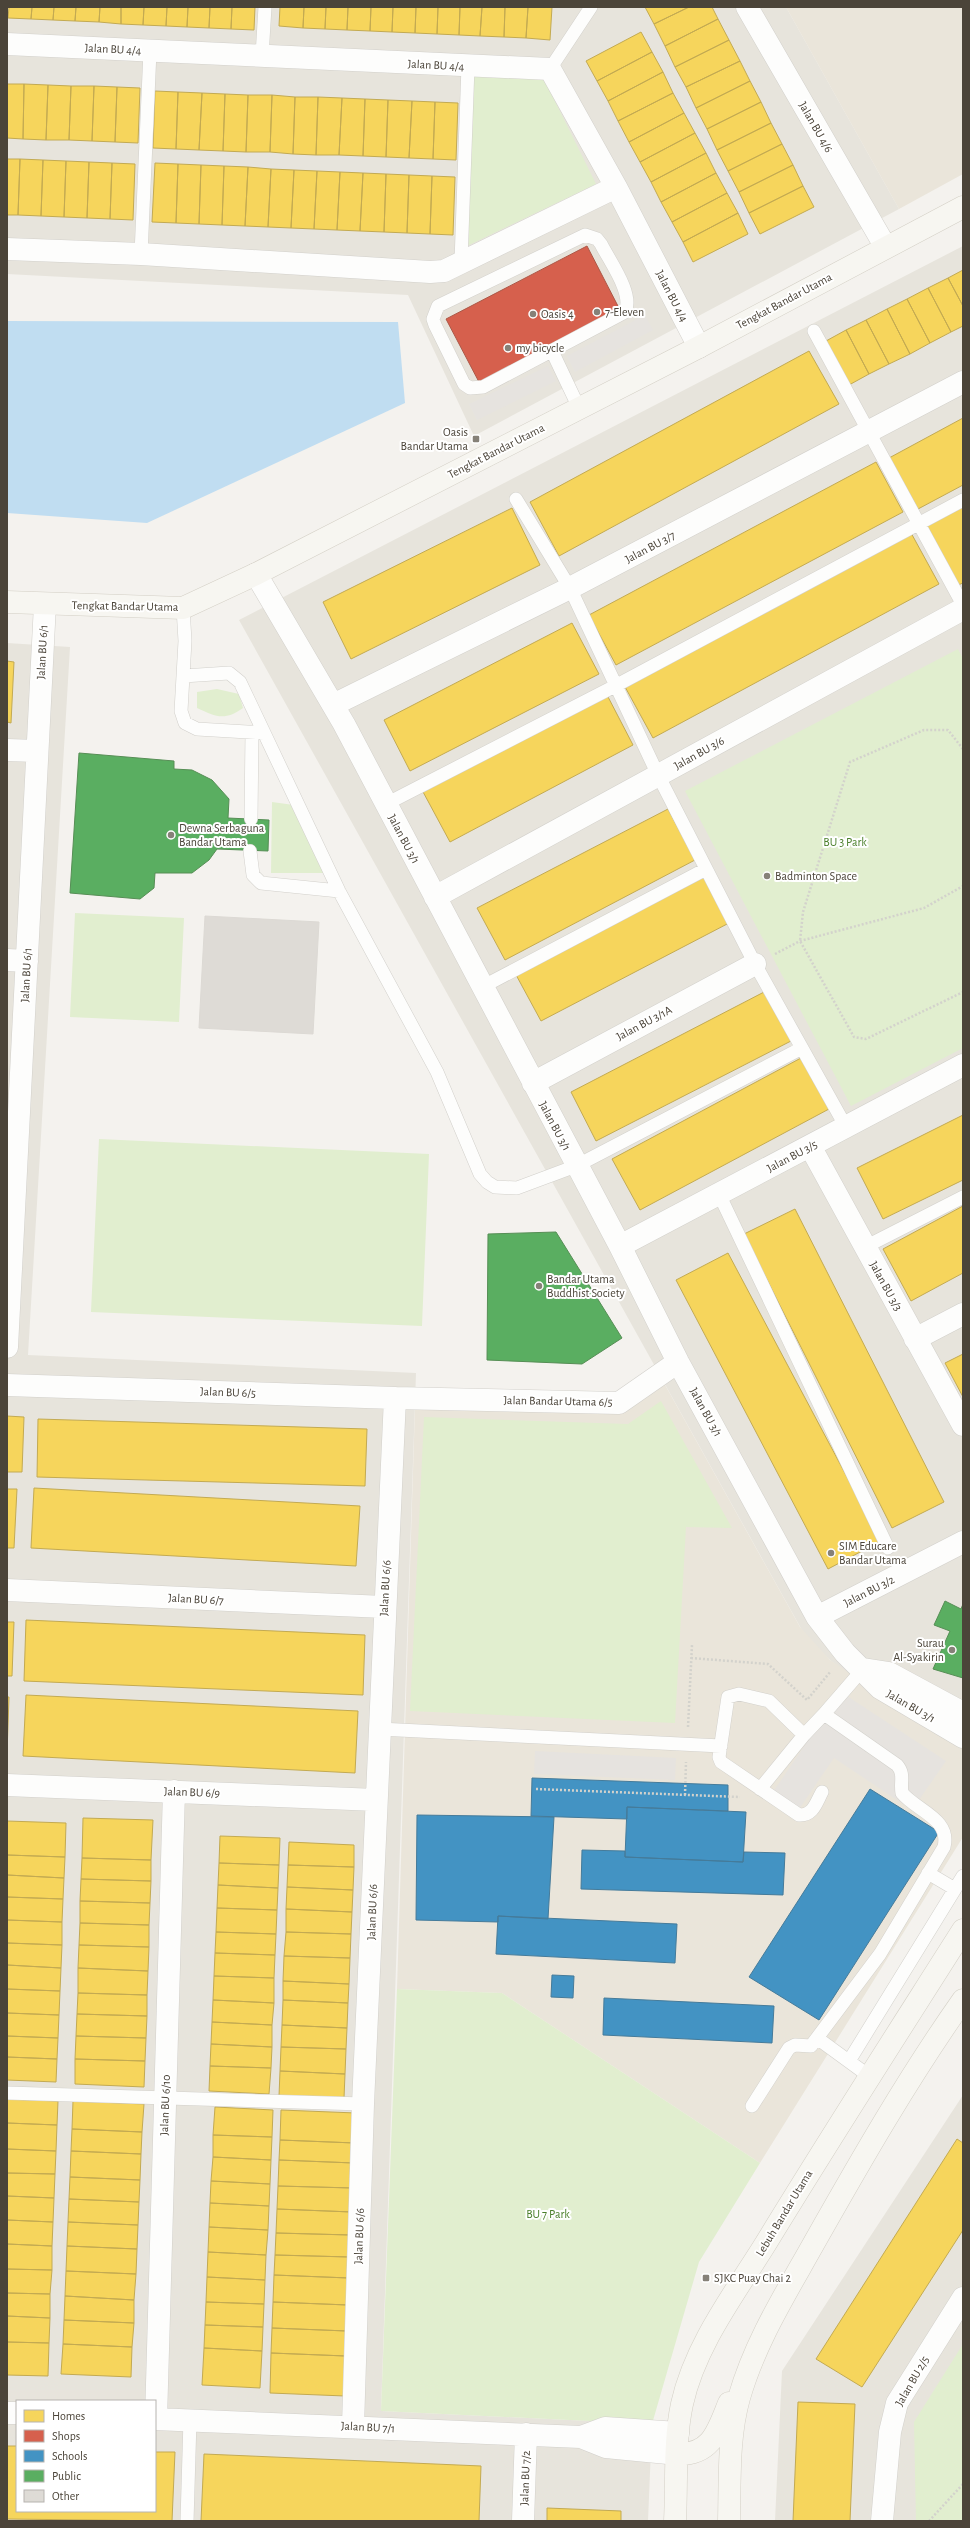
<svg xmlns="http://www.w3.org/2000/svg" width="970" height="2528" viewBox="0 0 970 2528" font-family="'Alegreya Sans',sans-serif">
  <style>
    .residential { fill: #e7e4dc; fill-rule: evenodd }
    .education { fill: #eae5da }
    .green { fill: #e1eecf }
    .parking { fill: #e6e3df }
    .water { fill: #c0ddf1 }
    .homes { fill: #f6d55c; stroke: #c3aa52 }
    .shops { fill: #d6604d; stroke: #ac5847 }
    .schools { fill: #4393c3; stroke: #457b9a }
    .public { fill: #5aae61; stroke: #568e55 }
    .building { fill: #dedbd6; stroke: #dcd9d4 }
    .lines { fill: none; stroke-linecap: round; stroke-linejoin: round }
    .lane-casing { stroke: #d2d0cb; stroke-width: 14 }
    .street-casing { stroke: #d2d0cb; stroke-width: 23 }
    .secondary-casing { stroke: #d3cfc5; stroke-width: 23 }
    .path { stroke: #d3d2cc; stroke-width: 2.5; stroke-dasharray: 2 2; stroke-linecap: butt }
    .lane { stroke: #fdfdfc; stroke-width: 13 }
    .street { stroke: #fdfdfc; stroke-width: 22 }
    .secondary { stroke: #f7f6f1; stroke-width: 22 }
    .poi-dot { fill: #868178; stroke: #fff; stroke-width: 1.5 }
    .labels { text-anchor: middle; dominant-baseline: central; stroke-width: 4; stroke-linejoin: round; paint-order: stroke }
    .street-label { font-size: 12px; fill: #4b4439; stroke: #fff }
    .poi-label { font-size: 12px; fill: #4b4439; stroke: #fff; text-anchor: start }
    .park-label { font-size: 12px; fill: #4a7f2a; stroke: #fff }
  </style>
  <rect width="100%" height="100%" fill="#f4f2ee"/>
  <path class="residential" d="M7,7H786L899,209L474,436L408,295L7,274Z
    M963,246V1749L871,1695L808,1641L239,620Z
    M7,643L70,647L28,1355L416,1373L381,2411L652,2424L648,2521H7ZM17,2401H155V2511H17Z
    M963,2095V2521H775L782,2371Z"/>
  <path class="education" d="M786,7H963V174L899,209Z
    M664,1383L800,1627L830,1660L963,1747V1837L760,2163L502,1993L397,1989L415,1407L621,1411Z"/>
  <path class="green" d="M474,74L542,75L596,184L467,246Z
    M958,649L963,659V1048L851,1106L685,791Z
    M217,689L239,694L243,708C225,721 216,717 197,708V692Z
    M272,802L301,806L329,873H271Z
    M75,913L184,918L179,1022L70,1017Z
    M99,1139L429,1154L422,1326L91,1312Z
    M661,1401L732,1528L686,1527L675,1723L410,1711L424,1417L628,1424Z
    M397,1989L502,1993L760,2163L699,2262L652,2424L381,2411Z
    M963,2344V2521H916L914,2422Z"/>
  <path class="parking" d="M645,315L653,330L575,372L567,356Z
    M548,366L556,381L477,420L469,404Z
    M841,1692L946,1761L912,1810L834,1758L799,1809L773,1792Z
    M535,1751L676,1758L675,1780L534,1774Z"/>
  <path class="water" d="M7,321L398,322L405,403L147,523L7,513Z"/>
  <path class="homes" d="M9,7H32L31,19L8,18Z
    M32,7H54L53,20L31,19Z
    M54,7H76L75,21L53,20Z
    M76,7H100L99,22L75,21Z
    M100,7H121V24L99,22Z
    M121,7H144L143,25L121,24Z
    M144,7H167L166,26L143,25Z
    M167,7H188L187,27L166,26Z
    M188,7H210L209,28L187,27Z
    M210,7H232L231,29L209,28Z
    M232,7H255L254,30L231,29Z
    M280,7H304L303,28L279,26Z
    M304,7H326L325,29L303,28Z
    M326,7H348L347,30L325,29Z
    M348,7H371L370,31L347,30Z
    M371,7H393L392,32L370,31Z
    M393,7H416L415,33L392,32Z
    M416,7H438L437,34L415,33Z
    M438,7H460L459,35L437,34Z
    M460,7H482L480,36L459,35Z
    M482,7H505L504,37L480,36Z
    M505,7H528L526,38L504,37Z
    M528,7H552L550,40L526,38Z
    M645,7H689L654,24Z
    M689,7H712L718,19L665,46L654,24Z
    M718,19L729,40L675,67L665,46Z
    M641,32L652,52L597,81L586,61Z
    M729,40L740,61L686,87L675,67Z
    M652,52L663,72L608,101L597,81Z
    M740,61L750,81L696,108L686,87Z
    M663,72L673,93L618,121L608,101Z
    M750,81L761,102L707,129L696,108Z
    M7,84H24L23,139L7,138Z
    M24,84L48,85L46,140L23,139Z
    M48,85L71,86L69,140H46Z
    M71,86H94L92,141L69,140Z
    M94,86L117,87L115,142L92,141Z
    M117,87L140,88L138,143L115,142Z
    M155,91L178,92L176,149L153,148Z
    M178,92L202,93L199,150L176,149Z
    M202,93L225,94L223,151L199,150Z
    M673,93L684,113L629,142L618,121Z
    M225,94L248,95L246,152L223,151Z
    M248,95H272L270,152H246Z
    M272,95L295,97L293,154L270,152Z
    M295,97H318L316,155L293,154Z
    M318,97L342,98L339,155H316Z
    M342,98L365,99L363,156L339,155Z
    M365,99L388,100L386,157L363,156Z
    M388,100L412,101L409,158L386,157Z
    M412,101L435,102L433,159L409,158Z
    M435,102L458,103L456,160L433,159Z
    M761,102L771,123L717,150L707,129Z
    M684,113L695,133L640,162L629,142Z
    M771,123L782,144L728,171L717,150Z
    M695,133L706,153L651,182L640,162Z
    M782,144L793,165L739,192L728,171Z
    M706,153L716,173L661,202L651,182Z
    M7,159H20L18,215H7Z
    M20,159L43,160L41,216L18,215Z
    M43,160L66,161L64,217L41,216Z
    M66,161L89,162L87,218L64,217Z
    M89,162L112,163L110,219L87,218Z
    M112,163L135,164L133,220L110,219Z
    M155,163L178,164L176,223L152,222Z
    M178,164L201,165L199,224L176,223Z
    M201,165L224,166L222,225L199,224Z
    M793,165L803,186L749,213L739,192Z
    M224,166L248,167L245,226L222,225Z
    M248,167L271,169L268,227L245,226Z
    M271,169L294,170L291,228L268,227Z
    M294,170L317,171L314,229L291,228Z
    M317,171L340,172L337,230L314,229Z
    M340,172L363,173L360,231L337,230Z
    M363,173L386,174L384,232L360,231Z
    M716,173L727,193L672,222L661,202Z
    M386,174L409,175L407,233L384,232Z
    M409,175L432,176L430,234L407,233Z
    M432,176L455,177L453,235L430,234Z
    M803,186L814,207L760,234L749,213Z
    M727,193L738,213L683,242L672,222Z
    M738,213L748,234L693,262L683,242Z
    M963,270V306L948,278Z
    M948,278L963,306V326L951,332L928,288Z
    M928,288L951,332L930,343L907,299Z
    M907,299L930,343L910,354L887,309Z
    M887,309L910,354L889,364L866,320Z
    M866,320L889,364L869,374L846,330Z
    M846,330L869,374L849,385L826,341Z
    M809,351L839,404L559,556L530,502Z
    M963,418V485L918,509L889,458Z
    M876,462L903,512L616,665L589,615Z
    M963,505V583L958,585L925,525Z
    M512,508L540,565L351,659L323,602Z
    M910,531L939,584L653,738L624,685Z
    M572,623L599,674L410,771L384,720Z
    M7,661L14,662L11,723L7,722Z
    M606,693L633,745L450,842L422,790Z
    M668,809L695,860L505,960L477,908Z
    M704,875L729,923L541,1021L515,973Z
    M766,991L791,1041L596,1141L571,1092Z
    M801,1058L829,1109L640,1210L612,1159Z
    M963,1115V1180L883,1219L857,1168Z
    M963,1206V1273L911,1301L883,1249Z
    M795,1209L944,1502L892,1528L744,1234Z
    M728,1253L881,1541L828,1569L676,1280Z
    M963,1354V1397L945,1363Z
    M7,1416L24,1417L22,1472H7Z
    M38,1419L367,1429L365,1486L37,1477Z
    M34,1488L360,1506L356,1566L31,1548Z
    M7,1489H17L14,1548H7Z
    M26,1620L365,1635L363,1695L24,1681Z
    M7,1622H14L12,1676H7Z
    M26,1695L358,1711L355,1773L23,1756Z
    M7,1697H9L7,1753Z
    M83,1818L153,1820L151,1860L82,1858Z
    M7,1821L66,1823L65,1857L7,1855Z
    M220,1836L280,1838L279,1865L219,1863Z
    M289,1842L354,1845V1867L288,1865Z
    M7,1855L65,1857L64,1878L7,1875Z
    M82,1858L151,1860V1881L81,1879Z
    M219,1863L279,1865L278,1888L218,1885Z
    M288,1865L354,1867L353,1890L287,1887Z
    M7,1875L64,1878L63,1899L7,1897Z
    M81,1879L151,1881L150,1903L80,1901Z
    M218,1885L278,1888L277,1910L217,1908Z
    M287,1887L353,1890L352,1912L286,1909Z
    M7,1897L63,1899L62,1922L7,1920Z
    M80,1901L150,1903L149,1925L80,1923Z
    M217,1908L277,1910L276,1934L216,1932Z
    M286,1909L352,1912L351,1934L286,1932Z
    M7,1920L62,1922V1945L7,1943Z
    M80,1923L149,1925V1947L79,1945Z
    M216,1932L276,1934L275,1955L215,1953Z
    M286,1932L351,1934L350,1958L284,1956Z
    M7,1943L62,1945L61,1968L7,1965Z
    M79,1945L149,1947L148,1971L78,1968Z
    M215,1953L275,1955L274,1978L214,1976Z
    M284,1956L350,1958L349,1984L283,1981Z
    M7,1965L61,1968L60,1991L7,1989Z
    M78,1968L148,1971L147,1995L78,1993Z
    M214,1976L274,1978V2003L213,2000Z
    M283,1981L349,1984L348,2003L283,2000Z
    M7,1989L60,1991L59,2015L7,2013Z
    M78,1993L147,1995V2016L77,2014Z
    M213,2000L274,2003L272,2025L212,2022Z
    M283,2000L348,2003L347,2028L282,2025Z
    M7,2013L59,2015L58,2038L7,2036Z
    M77,2014L147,2016L146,2038L76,2036Z
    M212,2022L272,2025V2047L211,2044Z
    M282,2025L347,2028L346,2049L281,2047Z
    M7,2036L58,2038L57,2059L7,2057Z
    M76,2036L146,2038L145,2061L75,2059Z
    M211,2044L272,2047L271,2068L210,2066Z
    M281,2047L346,2049L345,2074L280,2071Z
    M7,2057L57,2059L56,2082L7,2080Z
    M75,2059L145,2061L144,2087L75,2084Z
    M210,2066L271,2068L269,2094L209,2091Z
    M280,2071L345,2074L344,2098L279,2096Z
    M7,2099L58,2101L57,2125L7,2123Z
    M73,2101L144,2104L142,2132L72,2129Z
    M215,2107L273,2110L272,2137L213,2135Z
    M281,2110L356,2113L355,2143L280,2140Z
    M7,2123L57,2125L56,2151L7,2149Z
    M72,2129L142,2132L141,2154L71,2151Z
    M213,2135L272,2137L271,2160L213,2157Z
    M957,2139L963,2143V2230L862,2387L816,2359Z
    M280,2140L355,2143L354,2163L279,2160Z
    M7,2149L56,2151L55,2174L7,2173Z
    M71,2151L141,2154L140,2180L70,2177Z
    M213,2157L271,2160L270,2184L211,2181Z
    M279,2160L354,2163L353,2188L278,2186Z
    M7,2173L55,2174L54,2198L7,2196Z
    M70,2177L140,2180L139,2202L69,2199Z
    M211,2181L270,2184L269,2206L210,2203Z
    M278,2186L353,2188L352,2212L277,2209Z
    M7,2196L54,2198L53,2222L7,2220Z
    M69,2199L139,2202L138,2225L68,2222Z
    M210,2203L269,2206L268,2230L209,2227Z
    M277,2209L352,2212L351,2235L276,2233Z
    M7,2220L53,2222L52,2246L7,2244Z
    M68,2222L138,2225L137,2249L67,2246Z
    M209,2227L268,2230L266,2255L208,2252Z
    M276,2233L351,2235L350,2257L275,2255Z
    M7,2244L52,2246V2270L7,2269Z
    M67,2246L137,2249L136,2274L66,2271Z
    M208,2252L266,2255L265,2280L207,2277Z
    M275,2255L350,2257L349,2278L274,2275Z
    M7,2269L52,2270L50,2294L7,2293Z
    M66,2271L136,2274L134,2300L65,2296Z
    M274,2275L349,2278L348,2305L273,2302Z
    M207,2277L265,2280L264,2304L206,2302Z
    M7,2293L50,2294V2318L7,2316Z
    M65,2296L134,2300V2323L64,2320Z
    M206,2302L264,2304L263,2327L205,2325Z
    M273,2302L348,2305L347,2331L272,2328Z
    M7,2316L50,2318L49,2343L7,2342Z
    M64,2320L134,2323L132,2347L63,2344Z
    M205,2325L263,2327L262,2351L204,2348Z
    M272,2328L347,2331L346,2356L271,2353Z
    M7,2342L49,2343L48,2376L7,2375Z
    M63,2344L132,2347L131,2377L61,2374Z
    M204,2348L262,2351L260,2388L202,2385Z
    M271,2353L346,2356L345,2396L270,2393Z
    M798,2402L855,2404L850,2521H793Z
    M7,2446H17V2511H155V2452H175L172,2521L7,2519Z
    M204,2454L481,2466L479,2521H201Z
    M547,2508L621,2511V2521H547Z"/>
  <path class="shops" d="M587,246L620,310L479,382L446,319Z"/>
  <path class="schools" d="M532,1778L728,1785V1811L627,1807V1819L531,1816Z
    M870,1789L939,1832L819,2020L749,1977Z
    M627,1807L746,1812L743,1862L625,1857Z
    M417,1815L554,1817L548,1919L498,1916V1922L416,1920Z
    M582,1850L625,1851V1857L743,1862L744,1852L785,1853L783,1895L581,1889Z
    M498,1916L677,1924L675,1963L496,1954Z
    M552,1975L574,1976L573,1998L551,1997Z
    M604,1998L774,2006L772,2043L603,2035Z"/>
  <path class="public" d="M79,753L174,761V769L192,770L212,780L229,799L228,818L269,820L268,851L217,849L209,860L192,873H155L154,888L140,899L70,893Z
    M556,1232L622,1338L582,1364L487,1360L488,1234Z
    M945,1601L961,1609L963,1604V1678L933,1669L950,1631L934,1625Z"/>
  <path class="building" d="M205,916L319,922L313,1034L199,1028Z"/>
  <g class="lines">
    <defs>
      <path id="lane" d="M262,56L265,7
        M550,69L591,7
        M585,235L597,239L601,244C610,262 634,294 625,312L483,387L470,388L464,384L435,325L433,319L438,306Z
        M141,254L150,51
        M461,262L468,66
        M814,331L963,605
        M552,351L579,408
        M516,499L570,588L658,775L755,964L846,1127
        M183,608L185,641L181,711L185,723L197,729L264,733
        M183,676L229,673L240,682L339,891L437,1072L480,1174L487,1182L495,1187L517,1188L576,1166L802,1048
        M386,804L617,685L963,500
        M251,819L252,732
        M250,851L253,875L261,883L339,891
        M482,987L706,869
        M719,1194L888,1548
        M865,1247L963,1197
        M824,1714L863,1669
        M379,1729L721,1746
        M760,1789L804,1735
        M928,1873L955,1889
        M817,2038L869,2076
        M849,2061L963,1876
        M7,2093L363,2104
        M752,2106L789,2048L795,2045L811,2046L880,1954L944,1847C951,1819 917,1811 902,1793C900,1782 905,1774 897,1765L824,1714L804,1735L769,1701L739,1694L728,1697L719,1757L721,1762L799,1815C813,1816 816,1803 822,1792
        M187,2521L190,2420"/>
      <path id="street" d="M747,7L885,246
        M7,44L550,69L616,187L699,347
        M7,249L141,254L430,272L444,271L616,187
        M256,574L344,724L620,1246L678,1362L817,1617L845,1653L880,1688L963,1737
        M333,705L570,588L963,382
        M7,750L37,751
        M435,897L963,609
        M7,960L27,961
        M533,1083L755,964
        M810,1146L963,1425
        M620,1246L963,1065
        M915,1339L963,1314
        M7,1347L45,604
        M7,1385L395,1398L619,1403L678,1362
        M7,1590L384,1607
        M817,1617L963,1542
        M863,1669L889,1673L963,1713
        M7,1785L376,1800
        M7,2413H17
        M155,2419L581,2437L606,2447L678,2454
        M156,2419L174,1791
        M353,2426L363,2104L395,1398
        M581,2437L605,2428L678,2433
        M523,2521L526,2434
        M882,2521L890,2432L897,2403L963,2298"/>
      <path id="secondary" d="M7,602L183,608L256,574L699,347L963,207
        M678,2454C712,2455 718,2430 729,2403
        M675,2521C677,2483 674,2441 682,2404C695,2345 735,2293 766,2243C830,2138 897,2034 963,1930
        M729,2521C730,2480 728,2437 739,2398C755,2342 786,2293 814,2243C861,2160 908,2078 963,2000"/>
    </defs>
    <use href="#lane" class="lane-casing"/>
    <use href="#street" class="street-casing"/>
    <use href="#secondary" class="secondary-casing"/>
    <path class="path" d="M963,749L948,730H924L850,762L803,912L800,941L854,1037L866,1039L963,992
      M775,954L800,941L924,908L963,886
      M691,1658L768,1664L807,1700L831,1671
      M688,1727L692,1645
      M536,1789L740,1797
      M685,1795L686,1762
      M929,2521L963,2484"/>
    <use href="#lane" class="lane"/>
    <use href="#street" class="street"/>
    <use href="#secondary" class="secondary"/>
  </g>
  <g class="poi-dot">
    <circle cx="597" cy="312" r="4"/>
    <circle cx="533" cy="314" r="4"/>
    <circle cx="508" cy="348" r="4"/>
    <rect x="472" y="435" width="8" height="8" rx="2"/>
    <circle cx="171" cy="835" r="4"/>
    <circle cx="767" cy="876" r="4"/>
    <circle cx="539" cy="1286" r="4"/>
    <circle cx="831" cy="1553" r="4"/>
    <circle cx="952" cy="1650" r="4"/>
    <rect x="702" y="2274" width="8" height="8" rx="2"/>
  </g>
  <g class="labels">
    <g class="street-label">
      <text transform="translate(113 49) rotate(3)">Jalan BU 4/4</text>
      <text transform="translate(436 65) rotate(3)">Jalan BU 4/4</text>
      <text transform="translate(816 127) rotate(60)">Jalan BU 4/6</text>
      <text transform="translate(672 296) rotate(63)">Jalan BU 4/4</text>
      <text transform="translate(784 301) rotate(-28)">Tengkat Bandar Utama</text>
      <text transform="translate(496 451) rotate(-27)">Tengkat Bandar Utama</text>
      <text transform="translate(650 547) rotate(-28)">Jalan BU 3/7</text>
      <text transform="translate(125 606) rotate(1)">Tengkat Bandar Utama</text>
      <text transform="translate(42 652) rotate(-87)">Jalan BU 6/1</text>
      <text transform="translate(699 753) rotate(-29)">Jalan BU 3/6</text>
      <text transform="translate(404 839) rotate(62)">Jalan BU 3/1</text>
      <text transform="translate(26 975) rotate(-87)">Jalan BU 6/1</text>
      <text transform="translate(644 1023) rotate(-28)">Jalan BU 3/1A</text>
      <text transform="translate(555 1126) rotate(62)">Jalan BU 3/1</text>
      <text transform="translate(792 1156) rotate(-28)">Jalan BU 3/5</text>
      <text transform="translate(886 1286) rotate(61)">Jalan BU 3/3</text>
      <text transform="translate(228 1392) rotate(2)">Jalan BU 6/5</text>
      <text transform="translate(558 1401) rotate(1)">Jalan Bandar Utama 6/5</text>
      <text transform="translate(706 1412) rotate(61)">Jalan BU 3/1</text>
      <text transform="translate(385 1588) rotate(-87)">Jalan BU 6/6</text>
      <text transform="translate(869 1591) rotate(-27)">Jalan BU 3/2</text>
      <text transform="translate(196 1599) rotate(3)">Jalan BU 6/7</text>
      <text transform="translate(911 1706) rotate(30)">Jalan BU 3/1</text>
      <text transform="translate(192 1792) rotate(2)">Jalan BU 6/9</text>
      <text transform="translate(372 1912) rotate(-88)">Jalan BU 6/6</text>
      <text transform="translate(165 2105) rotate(-88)">Jalan BU 6/10</text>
      <text transform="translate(784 2213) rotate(-59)">Lebuh Bandar Utama</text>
      <text transform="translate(359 2236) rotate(-88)">Jalan BU 6/6</text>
      <text transform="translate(912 2381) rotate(-60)">Jalan BU 2/5</text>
      <text transform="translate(368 2427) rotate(3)">Jalan BU 7/1</text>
      <text transform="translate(525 2478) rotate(-88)">Jalan BU 7/2</text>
    </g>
    <g class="poi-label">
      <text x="605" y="312">7-Eleven</text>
      <text x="541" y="314">Oasis 4</text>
      <text x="516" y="348">my bicycle</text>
      <text x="468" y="432" text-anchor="end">Oasis<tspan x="468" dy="14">Bandar Utama</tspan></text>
      <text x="179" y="828">Dewna Serbaguna<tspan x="179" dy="14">Bandar Utama</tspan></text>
      <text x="775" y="876">Badminton Space</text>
      <text x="547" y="1279">Bandar Utama<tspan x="547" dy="14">Buddhist Society</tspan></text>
      <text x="839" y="1546">SIM Educare<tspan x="839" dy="14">Bandar Utama</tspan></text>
      <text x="944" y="1643" text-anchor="end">Surau<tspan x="944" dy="14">Al-Syakirin</tspan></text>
      <text x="714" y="2278">SJKC Puay Chai 2</text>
    </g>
    <g class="park-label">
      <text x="845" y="842">BU 3 Park</text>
      <text x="548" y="2214">BU 7 Park</text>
    </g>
  </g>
  <rect width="970" height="2528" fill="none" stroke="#4b4439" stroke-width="16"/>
  <rect x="16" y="2400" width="140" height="112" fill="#ffffff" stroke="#b7b4b0"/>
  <rect x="24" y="2410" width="20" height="12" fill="#f6d55c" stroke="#b7b4b0"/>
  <text x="52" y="2420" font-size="12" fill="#4b4439">Homes</text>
  <rect x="24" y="2430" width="20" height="12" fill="#d6604d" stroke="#b7b4b0"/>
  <text x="52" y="2440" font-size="12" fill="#4b4439">Shops</text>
  <rect x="24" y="2450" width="20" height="12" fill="#4393c3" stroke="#b7b4b0"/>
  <text x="52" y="2460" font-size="12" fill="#4b4439">Schools</text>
  <rect x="24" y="2470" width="20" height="12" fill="#5aae61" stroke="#b7b4b0"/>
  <text x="52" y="2480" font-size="12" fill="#4b4439">Public</text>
  <rect x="24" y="2490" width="20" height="12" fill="#dedbd6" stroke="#b7b4b0"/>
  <text x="52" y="2500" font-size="12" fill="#4b4439">Other</text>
</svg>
